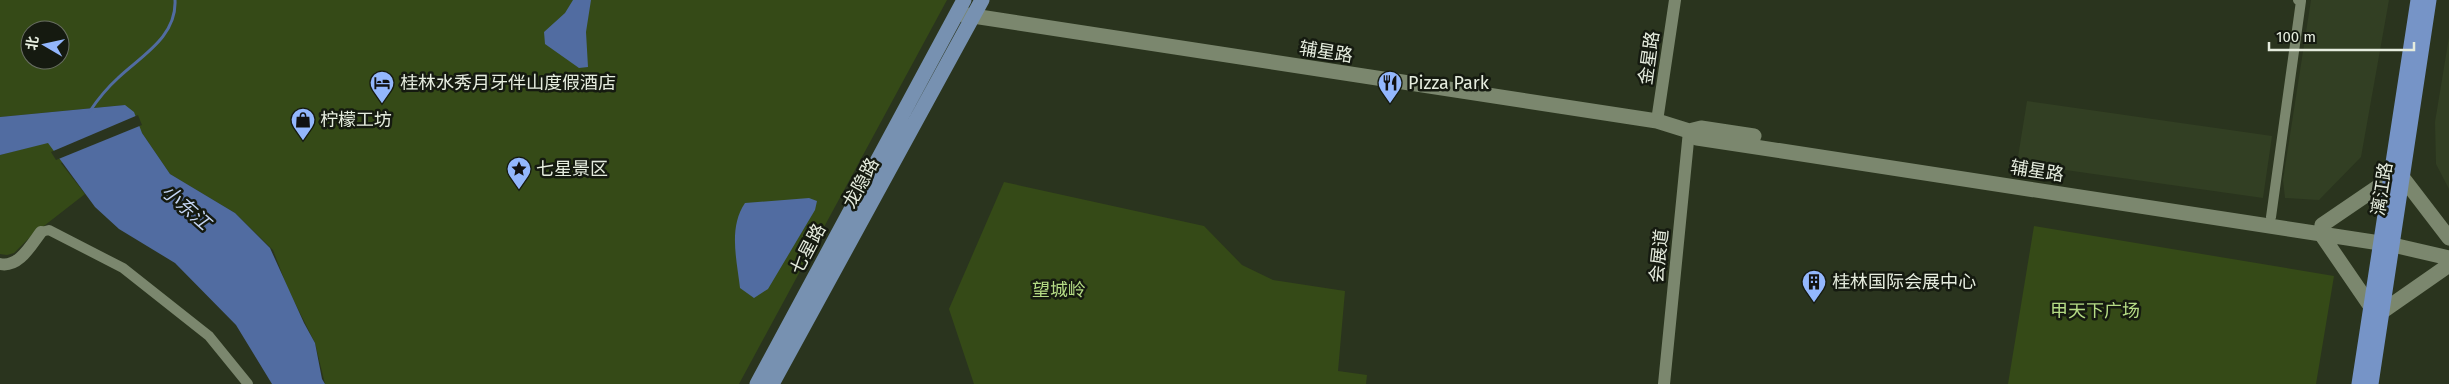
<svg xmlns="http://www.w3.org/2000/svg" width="2449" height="384" viewBox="0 0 2449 384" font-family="'Fira Sans','Noto Sans SC',sans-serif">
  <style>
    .built { fill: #323f23 }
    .green { fill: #354a17; fill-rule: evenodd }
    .water { fill: #516ca1 }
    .pier { fill: #2a341e }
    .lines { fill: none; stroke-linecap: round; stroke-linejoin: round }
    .stream { stroke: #516ca1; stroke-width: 3 }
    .minor { stroke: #7b876e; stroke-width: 10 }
    .tertiary { stroke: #7b876e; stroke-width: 12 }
    .secondary { stroke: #7b876e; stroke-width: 15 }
    .primary { stroke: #7791b1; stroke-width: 15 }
    .trunk { stroke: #7694c7; stroke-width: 15 }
    .labels { text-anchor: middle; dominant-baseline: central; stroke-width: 5; stroke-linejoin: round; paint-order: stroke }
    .street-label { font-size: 18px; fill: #e5ecde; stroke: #151a10 }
    .poi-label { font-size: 18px; fill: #e5ecde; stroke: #151a10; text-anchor: start }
    .park-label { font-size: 18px; fill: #b5dc85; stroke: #151a10 }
    .water-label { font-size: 19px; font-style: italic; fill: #c4d5f4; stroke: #151a10 }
  </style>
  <rect width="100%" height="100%" fill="#2a341e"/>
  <path class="built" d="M2311,0H2389L2361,157L2319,200L2285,198L2283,180Z
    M2449,37V189L2436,164L2435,122Z
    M2027,101L2272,136L2263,198L2017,163Z"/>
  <path class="green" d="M0,0H947L739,384H325L315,343L288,289L273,250L235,213L170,174L142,133L61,163L85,194L31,236L14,253L7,255L0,254V155L48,142L125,105L0,117ZM30,30H60V60H30Z
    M1004,182L1204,226L1242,265L1273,280L1345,291L1338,371L1367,375L1366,384H974L949,309Z
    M2034,226L2334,276L2316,384H2008Z"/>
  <path class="water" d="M573,0H591L586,32L588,67L579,68L545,44L544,32L565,13Z
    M125,105L134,112L142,133L170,174L235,213L270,248L304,323L315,343L322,379L325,384H272L236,325L175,263L119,229L95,207L48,143L0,155V117Z
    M809,198L817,201L815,210L768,289L754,298L740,288C737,260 728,228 745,203Z"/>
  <path class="pier" d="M138,115L142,125L56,160L51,152Z"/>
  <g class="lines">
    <path class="stream" d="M90,111C98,99 107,88 118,78C141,56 177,37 175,0"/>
    <path class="minor" d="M2271,217L2301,1L2298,0
      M41,232L49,230L123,268L209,336L248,384"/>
    <path class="tertiary" d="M1657,121L1675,0
      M0,264C19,268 31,245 41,232
      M1664,384L1689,131"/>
    <path class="secondary" d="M960,14L1657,121L1689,131L1697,138L2393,245L2449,258
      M1689,131L1701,128L1754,136
      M2403,178L2449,238
      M2322,225L2391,178
      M2321,234L2371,307
      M2383,311L2449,265"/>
    <path class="primary" d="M757,384L964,0
      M772,384L982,0"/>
    <path class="trunk" d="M2359,384L2418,0
      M2371,384L2429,0"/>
  </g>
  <defs>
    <symbol id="hotel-pin" viewBox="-11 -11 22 30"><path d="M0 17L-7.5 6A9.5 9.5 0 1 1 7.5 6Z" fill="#93b7fd" stroke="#151a10"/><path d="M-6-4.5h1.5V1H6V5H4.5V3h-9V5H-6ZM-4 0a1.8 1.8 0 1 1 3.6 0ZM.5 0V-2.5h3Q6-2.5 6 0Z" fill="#111"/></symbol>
    <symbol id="restaurant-pin" viewBox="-11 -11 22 30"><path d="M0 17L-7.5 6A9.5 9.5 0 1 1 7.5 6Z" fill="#93b7fd" stroke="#151a10"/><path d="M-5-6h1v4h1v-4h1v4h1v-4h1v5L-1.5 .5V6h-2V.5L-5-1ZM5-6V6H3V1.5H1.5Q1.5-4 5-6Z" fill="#111"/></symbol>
    <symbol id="shop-pin" viewBox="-11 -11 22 30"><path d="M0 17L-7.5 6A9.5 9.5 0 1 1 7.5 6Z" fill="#93b7fd" stroke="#151a10"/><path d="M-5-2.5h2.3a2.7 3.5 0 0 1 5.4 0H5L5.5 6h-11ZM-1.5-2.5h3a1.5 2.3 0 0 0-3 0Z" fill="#111"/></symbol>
    <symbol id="sight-pin" viewBox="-11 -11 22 30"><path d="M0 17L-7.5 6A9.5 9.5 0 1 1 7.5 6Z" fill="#93b7fd" stroke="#151a10"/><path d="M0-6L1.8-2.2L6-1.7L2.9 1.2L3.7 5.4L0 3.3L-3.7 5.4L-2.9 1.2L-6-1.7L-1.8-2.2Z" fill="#111"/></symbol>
    <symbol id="building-pin" viewBox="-11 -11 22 30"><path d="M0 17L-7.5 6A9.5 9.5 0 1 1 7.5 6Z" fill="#93b7fd" stroke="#151a10"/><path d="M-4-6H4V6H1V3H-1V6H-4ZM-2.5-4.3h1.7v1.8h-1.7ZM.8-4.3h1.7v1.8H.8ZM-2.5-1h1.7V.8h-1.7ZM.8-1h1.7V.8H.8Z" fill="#111"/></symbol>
  </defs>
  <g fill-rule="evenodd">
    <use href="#hotel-pin" x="368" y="69" width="28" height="38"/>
    <use href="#restaurant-pin" x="1376" y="69" width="28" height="38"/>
    <use href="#shop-pin" x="289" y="106" width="28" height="38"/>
    <use href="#sight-pin" x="505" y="155" width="28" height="38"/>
    <use href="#building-pin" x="1800" y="268" width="28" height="38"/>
  </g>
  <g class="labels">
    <g class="street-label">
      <text transform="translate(1326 52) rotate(9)">辅星路</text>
      <text transform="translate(1649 58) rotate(-82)">金星路</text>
      <text transform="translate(2037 171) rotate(9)">辅星路</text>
      <text transform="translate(861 183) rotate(-61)">龙隐路</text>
      <text transform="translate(2382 189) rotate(-81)">漓江路</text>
      <text transform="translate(808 249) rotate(-62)">七星路</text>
      <text transform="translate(1659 256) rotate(-84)">会展道</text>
    </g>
    <g class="poi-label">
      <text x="400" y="83">桂林水秀月牙伴山度假酒店</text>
      <text x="1408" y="83">Pizza Park</text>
      <text x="320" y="120">柠檬工坊</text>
      <text x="536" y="169">七星景区</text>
      <text x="1832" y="282">桂林国际会展中心</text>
    </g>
    <g class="park-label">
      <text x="1059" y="290">望城岭</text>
      <text x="2095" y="311">甲天下广场</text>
    </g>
    <g class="water-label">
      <text transform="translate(186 207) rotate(41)">小东江</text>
    </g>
  </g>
  <g transform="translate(45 45) rotate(279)"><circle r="24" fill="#151a10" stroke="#686e62"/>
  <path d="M0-4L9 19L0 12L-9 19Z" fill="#93b7fd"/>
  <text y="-8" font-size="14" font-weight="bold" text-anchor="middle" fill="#e5ecde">北</text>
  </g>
  <path d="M2269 42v8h145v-8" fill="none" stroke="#e5ecde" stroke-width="2.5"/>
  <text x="2276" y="42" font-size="15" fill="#e5ecde" stroke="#151a10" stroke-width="4" paint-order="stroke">100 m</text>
</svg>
